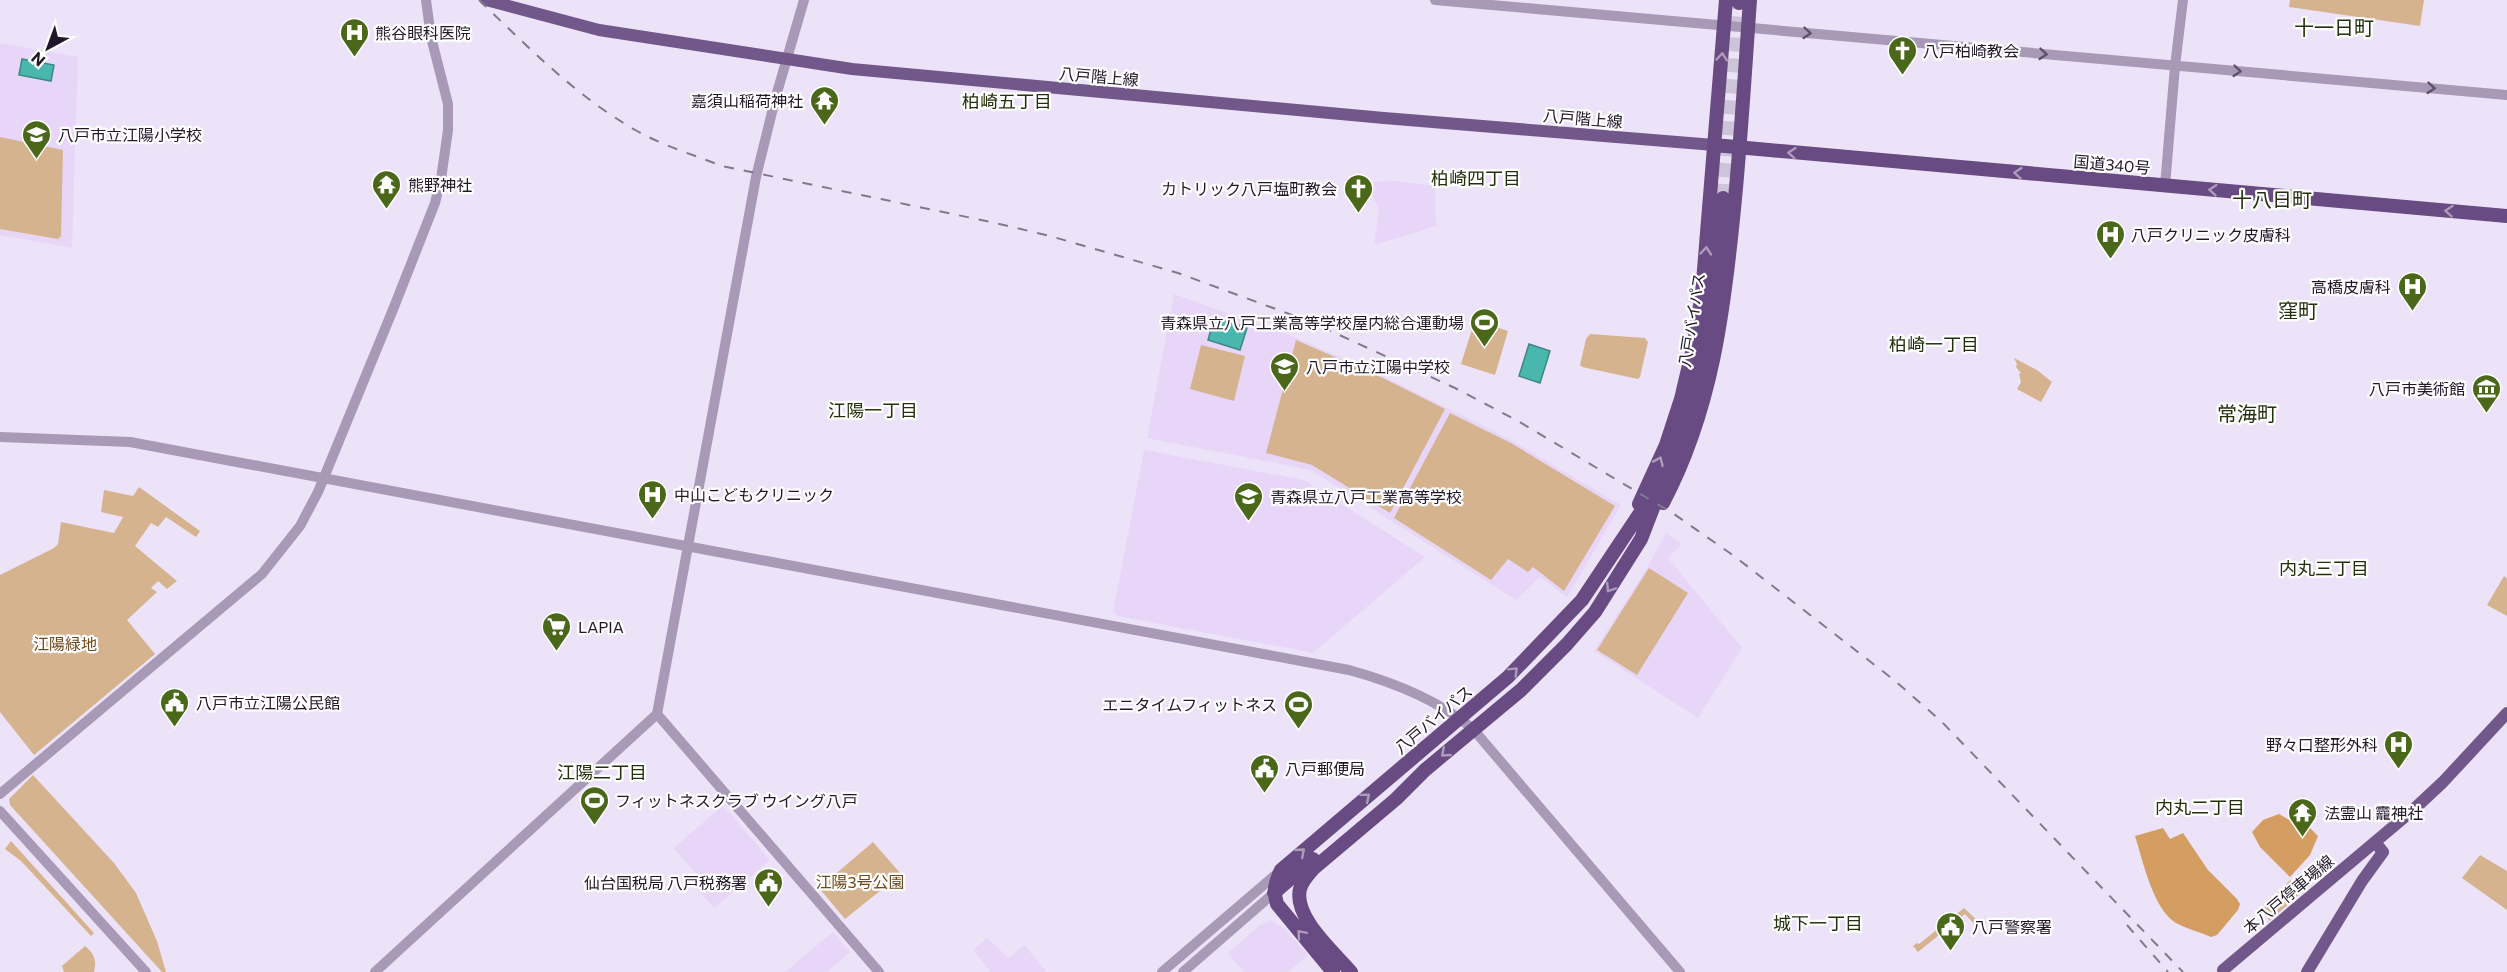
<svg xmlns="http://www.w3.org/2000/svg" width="2507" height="972" viewBox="0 0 2507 972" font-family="Commissioner,'Noto Sans JP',sans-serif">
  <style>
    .built { fill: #e7d6f8 }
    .green { fill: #d6b38f }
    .forest { fill: #d49d62 }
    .water { fill: #4ab7ae; stroke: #3e8786; stroke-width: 1.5 }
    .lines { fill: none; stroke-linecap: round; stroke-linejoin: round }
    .trunk-tunnel { stroke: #cec4d9; stroke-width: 14; stroke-dasharray: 14 7; stroke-linecap: butt }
    .tertiary { stroke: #a899b7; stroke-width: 10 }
    .primary { stroke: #72578b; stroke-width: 12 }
    .trunk { stroke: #684b82; stroke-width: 14 }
    .rail { stroke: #82788c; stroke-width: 2; stroke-dasharray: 10 10; stroke-linecap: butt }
    .oneway { stroke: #5e5269 }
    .oneway2 { stroke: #ac9cba }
    .labels { text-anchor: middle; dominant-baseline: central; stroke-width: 4.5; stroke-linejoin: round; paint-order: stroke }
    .poi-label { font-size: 16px; fill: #211729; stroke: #fff; text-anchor: start }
    .street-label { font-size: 16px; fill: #211729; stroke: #fff }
    .park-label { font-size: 16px; fill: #6e491c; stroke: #fff }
    .neighbourhood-label { font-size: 18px; fill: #23300c; stroke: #fff }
    .quarter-label { font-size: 20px; fill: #23300c; stroke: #fff }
  </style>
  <rect width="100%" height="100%" fill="#ede3f8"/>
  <path class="built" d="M0,43L78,57L72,248L0,235Z
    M1395,181L1435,186L1436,226L1374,245L1379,208L1372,195L1374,182Z
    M1174,294L1297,338L1383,376L1511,440L1621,505L1567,597L1540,577L1516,600L1311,470L1147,438Z
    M1144,450L1304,480L1425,557L1313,653L1118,616L1113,612Z
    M1666,533L1682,544L1668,558L1742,648L1698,718L1594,651L1647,568Z
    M723,805L770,860L714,908L690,881L697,875L674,848Z
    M1271,920L1285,929L1308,955L1288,972H1244L1228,953L1260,925Z
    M833,932L850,952L827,972H785Z
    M987,938L1009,958L1024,945L1047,972H991L973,950Z"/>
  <path class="green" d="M2290,0H2424L2420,26L2289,7Z
    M0,137L63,150L61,236L58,239L0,229Z
    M1475,320L1508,331L1495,375L1461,364Z
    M1590,334L1645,338L1648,342L1640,377L1638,379L1582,367L1580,365L1586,339Z
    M1296,340L1385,379L1445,409L1390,513L1312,465L1266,453Z
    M1201,345L1245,356L1234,401L1190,389Z
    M2014,358L2037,370L2052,382L2041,402L2017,389L2021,382L2019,374L2021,373L2016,367L2017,364Z
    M1450,413L1511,443L1615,506L1564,591L1533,567L1528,572L1508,559L1491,580L1394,518Z
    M139,487L200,531L196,537L166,517L158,527L151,523L135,546L177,581L167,589L158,581L151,588L157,592L127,620L155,654L34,755L0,712V575L54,548L58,544L61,522L114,533L123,517L101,512L104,490L133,496Z
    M1649,568L1688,593L1637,675L1597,650Z
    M2504,576L2507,578V616L2487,605Z
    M33,775L114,863L136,893L157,941L166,972H162L10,805L9,799Z
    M11,841L94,933L91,936L21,861L5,849Z
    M873,842L901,874L845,919L819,888Z
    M2480,855L2507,871V910L2462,878Z
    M2290,880L2301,893L2269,921L2264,908Z
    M1964,908L1980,923L1979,925H1975L1965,914L1918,952L1913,946L1917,943L1919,944Z
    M85,946C94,953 97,960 94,972H64L62,966Z"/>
  <path class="forest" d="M2279,814L2293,822H2304L2318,836L2310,855L2290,877L2260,847L2252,832L2263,820Z
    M2163,828L2170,839L2183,833L2208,870L2237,899L2240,904L2238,910L2217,935L2211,937C2200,932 2187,929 2176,923C2153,909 2143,861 2135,836Z"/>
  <path class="water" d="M22,59L54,65L51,81L19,75Z
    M1214,318L1247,328L1240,350L1208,340Z
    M1529,344L1550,351L1540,383L1519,376Z"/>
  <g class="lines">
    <path class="trunk-tunnel" d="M1723,198L1739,3"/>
    <path class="tertiary" d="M1435,0L2507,95
      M2165,186L2175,66L2183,0
      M0,437L130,442L1349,670C1393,682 1437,699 1473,729L1680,972
      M657,714L879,972
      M0,794L262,574L300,526L318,492L394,307L435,203L441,179L448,130V104L431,37L426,0
      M0,811L146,972
      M375,972L657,714L756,177L776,96L804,0
      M1162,972L1280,871
      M1183,972L1274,893"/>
    <path class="primary" d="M486,0L599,30L852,69L1384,118L1714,145
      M2223,970L2413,810L2443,782L2507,713
      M2307,972L2362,881L2383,852L2375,842"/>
    <path class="trunk" d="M1739,3V0
      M1714,145L2507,216
      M1663,503C1712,410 1724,311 1734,209C1741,139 1745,70 1750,0
      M1639,504L1666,445L1681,399L1693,348L1702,294L1726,0
      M1274,893L1313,859
      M1333,972L1277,904C1273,890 1275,883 1281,870L1508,677L1582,600L1652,495
      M1351,972C1334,952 1293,917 1300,889C1302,881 1308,875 1313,869L1396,799L1425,770L1521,690L1567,644L1595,612L1641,539L1689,415L1703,362L1713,306L1723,198"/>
    <path class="rail" d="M479,0C529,48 577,97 637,131C664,146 694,155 722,166L991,222L1050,236L1178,273L1311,322L1455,388L1518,421L1674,514L1734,556L1894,680L1941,721L2183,972
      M2127,925L2168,972"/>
  </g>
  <defs><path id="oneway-chevron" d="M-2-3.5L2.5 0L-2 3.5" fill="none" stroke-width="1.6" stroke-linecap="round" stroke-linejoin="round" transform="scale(1.5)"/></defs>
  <g class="oneway">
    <use href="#oneway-chevron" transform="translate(1807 33) rotate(5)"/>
    <use href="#oneway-chevron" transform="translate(2043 54) rotate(5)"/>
    <use href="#oneway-chevron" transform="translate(2237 71) rotate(5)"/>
    <use href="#oneway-chevron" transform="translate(2431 88) rotate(5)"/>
  </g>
  <g class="oneway2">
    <use href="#oneway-chevron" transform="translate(1722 57) rotate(-85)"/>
    <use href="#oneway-chevron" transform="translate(1792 153) rotate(-175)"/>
    <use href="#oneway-chevron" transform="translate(2018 173) rotate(-175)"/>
    <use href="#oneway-chevron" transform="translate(2213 190) rotate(-175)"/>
    <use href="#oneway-chevron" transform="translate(2449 211) rotate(-175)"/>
    <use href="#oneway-chevron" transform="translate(1706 251) rotate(-85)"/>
    <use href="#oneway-chevron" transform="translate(1659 461) rotate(-66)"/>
    <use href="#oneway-chevron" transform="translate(1610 588) rotate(123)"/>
    <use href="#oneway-chevron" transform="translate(1514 671) rotate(-45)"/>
    <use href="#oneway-chevron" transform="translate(1445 753) rotate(139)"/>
    <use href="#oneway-chevron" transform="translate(1366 797) rotate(-40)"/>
    <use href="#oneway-chevron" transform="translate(1301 852) rotate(-41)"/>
    <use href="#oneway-chevron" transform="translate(1301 934) rotate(-131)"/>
  </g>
  <defs>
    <symbol id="hospital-pin" viewBox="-11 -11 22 30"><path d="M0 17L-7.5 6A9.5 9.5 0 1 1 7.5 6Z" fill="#4b671a" stroke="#fff"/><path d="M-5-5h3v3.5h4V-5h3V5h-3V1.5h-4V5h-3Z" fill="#fff"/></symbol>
    <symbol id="church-pin" viewBox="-11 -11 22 30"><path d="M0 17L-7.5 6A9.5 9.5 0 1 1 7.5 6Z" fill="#4b671a" stroke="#fff"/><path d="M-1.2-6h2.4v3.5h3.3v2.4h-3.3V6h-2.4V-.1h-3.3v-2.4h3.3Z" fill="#fff"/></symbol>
    <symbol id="temple-pin" viewBox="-11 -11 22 30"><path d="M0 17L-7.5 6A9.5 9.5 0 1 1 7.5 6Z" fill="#4b671a" stroke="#fff"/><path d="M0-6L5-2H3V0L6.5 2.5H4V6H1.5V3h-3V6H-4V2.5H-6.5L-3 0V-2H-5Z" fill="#fff"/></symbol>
    <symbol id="school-pin" viewBox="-11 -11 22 30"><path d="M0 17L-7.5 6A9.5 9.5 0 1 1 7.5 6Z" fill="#4b671a" stroke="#fff"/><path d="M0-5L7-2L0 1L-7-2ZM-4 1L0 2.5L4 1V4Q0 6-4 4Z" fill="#fff"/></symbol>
    <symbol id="stadium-pin" viewBox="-11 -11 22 30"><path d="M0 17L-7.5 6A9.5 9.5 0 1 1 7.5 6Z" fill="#4b671a" stroke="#fff"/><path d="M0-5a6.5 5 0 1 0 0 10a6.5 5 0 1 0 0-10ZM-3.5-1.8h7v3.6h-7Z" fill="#fff"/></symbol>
    <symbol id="museum-pin" viewBox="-11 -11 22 30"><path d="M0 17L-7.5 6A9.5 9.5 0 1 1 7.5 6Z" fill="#4b671a" stroke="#fff"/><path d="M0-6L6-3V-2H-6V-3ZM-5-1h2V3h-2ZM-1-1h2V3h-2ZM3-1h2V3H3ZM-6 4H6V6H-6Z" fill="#fff"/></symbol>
    <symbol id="supermarket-pin" viewBox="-11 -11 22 30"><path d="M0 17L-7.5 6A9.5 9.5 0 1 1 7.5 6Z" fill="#4b671a" stroke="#fff"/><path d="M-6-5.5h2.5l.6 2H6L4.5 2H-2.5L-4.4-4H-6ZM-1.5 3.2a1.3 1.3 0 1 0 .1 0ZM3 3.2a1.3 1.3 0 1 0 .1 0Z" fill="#fff"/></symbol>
    <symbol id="civic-pin" viewBox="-11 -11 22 30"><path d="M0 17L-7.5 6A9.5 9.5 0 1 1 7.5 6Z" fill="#4b671a" stroke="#fff"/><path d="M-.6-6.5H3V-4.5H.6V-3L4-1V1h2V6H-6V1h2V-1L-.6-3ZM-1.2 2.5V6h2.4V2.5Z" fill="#fff"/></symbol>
  </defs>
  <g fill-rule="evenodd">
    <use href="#hospital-pin" x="338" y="16" width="33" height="45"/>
    <use href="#church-pin" x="1886" y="34" width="33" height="45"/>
    <use href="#temple-pin" x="808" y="84" width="33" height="45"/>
    <use href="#school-pin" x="20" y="118" width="33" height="45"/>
    <use href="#temple-pin" x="370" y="168" width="33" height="45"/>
    <use href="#church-pin" x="1342" y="172" width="33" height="45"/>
    <use href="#hospital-pin" x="2094" y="218" width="33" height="45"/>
    <use href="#hospital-pin" x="2396" y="270" width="33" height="45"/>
    <use href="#stadium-pin" x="1468" y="306" width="33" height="45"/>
    <use href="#school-pin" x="1268" y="350" width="33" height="45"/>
    <use href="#museum-pin" x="2470" y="372" width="33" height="45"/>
    <use href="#hospital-pin" x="636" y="478" width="33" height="45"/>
    <use href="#school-pin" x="1232" y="480" width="33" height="45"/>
    <use href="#supermarket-pin" x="540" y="610" width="33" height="45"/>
    <use href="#civic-pin" x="158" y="686" width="33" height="45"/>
    <use href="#stadium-pin" x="1282" y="688" width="33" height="45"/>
    <use href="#hospital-pin" x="2382" y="728" width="33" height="45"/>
    <use href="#civic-pin" x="1248" y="752" width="33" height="45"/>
    <use href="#stadium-pin" x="578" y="784" width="33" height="45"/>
    <use href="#temple-pin" x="2286" y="796" width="33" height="45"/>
    <use href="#civic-pin" x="752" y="866" width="33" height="45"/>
    <use href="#civic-pin" x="1934" y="910" width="33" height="45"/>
  </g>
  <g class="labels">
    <g class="poi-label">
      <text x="375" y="32">熊谷眼科医院</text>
      <text x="1923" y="50">八戸柏崎教会</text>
      <text x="803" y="100" text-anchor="end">嘉須山稲荷神社</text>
      <text x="58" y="134">八戸市立江陽小学校</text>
      <text x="408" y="184">熊野神社</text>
      <text x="1337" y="188" text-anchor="end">カトリック八戸塩町教会</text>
      <text x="2131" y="234">八戸クリニック皮膚科</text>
      <text x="2391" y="286" text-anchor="end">高橋皮膚科</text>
      <text x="1464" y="322" text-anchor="end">青森県立八戸工業高等学校屋内総合運動場</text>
      <text x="1306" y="366">八戸市立江陽中学校</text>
      <text x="2465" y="388" text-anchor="end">八戸市美術館</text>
      <text x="674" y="494">中山こどもクリニック</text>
      <text x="1270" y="496">青森県立八戸工業高等学校</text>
      <text x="578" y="626">LAPIA</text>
      <text x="196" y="702">八戸市立江陽公民館</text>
      <text x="1277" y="704" text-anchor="end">エニタイムフィットネス</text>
      <text x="2378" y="744" text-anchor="end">野々口整形外科</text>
      <text x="1285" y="768">八戸郵便局</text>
      <text x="615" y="800">フィットネスクラブ ウイング八戸</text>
      <text x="2324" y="812">法霊山 龗神社</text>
      <text x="747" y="882" text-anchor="end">仙台国税局 八戸税務署</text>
      <text x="1972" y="926">八戸警察署</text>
    </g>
    <g class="street-label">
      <text transform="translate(1099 76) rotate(5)">八戸階上線</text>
      <text transform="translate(1583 118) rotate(5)">八戸階上線</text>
      <text transform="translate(2112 164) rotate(5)">国道340号</text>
      <text transform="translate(1691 320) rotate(-81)">八戸バイパス</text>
      <text transform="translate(1433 719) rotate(-40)">八戸バイパス</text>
      <text transform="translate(2288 894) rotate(-40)">本八戸停車場線</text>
    </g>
    <g class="park-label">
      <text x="65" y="643">江陽緑地</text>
      <text x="860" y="881">江陽3号公園</text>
    </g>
    <g class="neighbourhood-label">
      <text x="1007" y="101">柏崎五丁目</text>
      <text x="1476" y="178">柏崎四丁目</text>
      <text x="1934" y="344">柏崎一丁目</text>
      <text x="873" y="410">江陽一丁目</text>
      <text x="2324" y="568">内丸三丁目</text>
      <text x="602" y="772">江陽二丁目</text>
      <text x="2200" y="807">内丸二丁目</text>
      <text x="1818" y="923">城下一丁目</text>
    </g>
    <g class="quarter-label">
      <text x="2334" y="27">十一日町</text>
      <text x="2272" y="199">十八日町</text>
      <text x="2298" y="310">窪町</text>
      <text x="2247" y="413">常海町</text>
    </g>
  </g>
  <g transform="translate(48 48) rotate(221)" stroke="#ffffff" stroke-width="4.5" paint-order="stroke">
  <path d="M0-4.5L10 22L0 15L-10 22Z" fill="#211729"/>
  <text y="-9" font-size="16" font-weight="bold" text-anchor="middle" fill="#211729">N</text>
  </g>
</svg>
